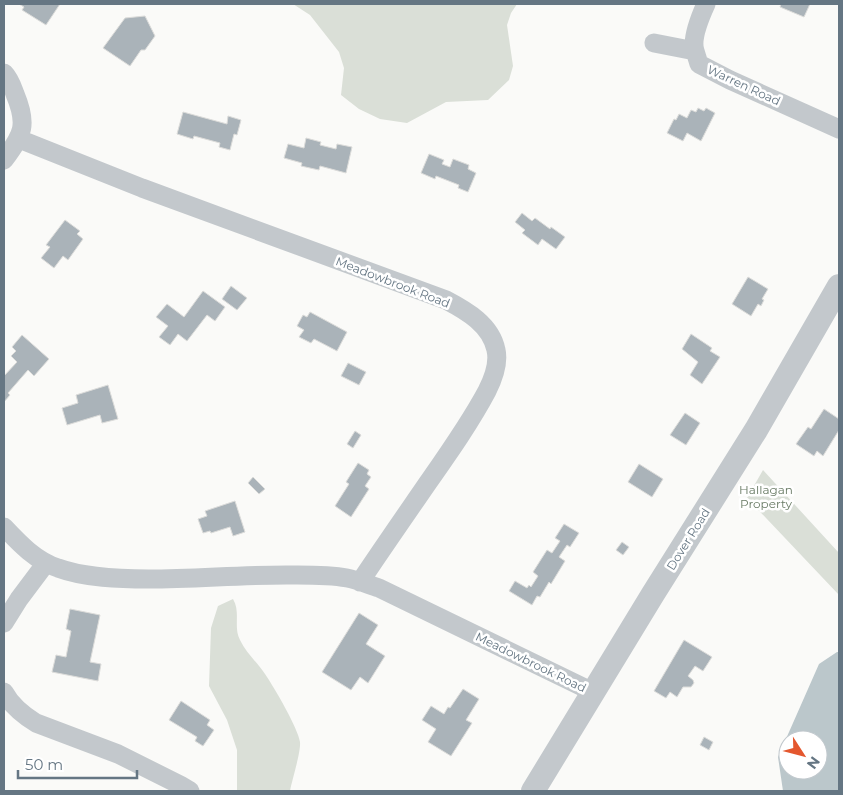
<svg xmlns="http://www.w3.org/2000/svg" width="843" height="795" viewBox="0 0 843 795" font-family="Montserrat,sans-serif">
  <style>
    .green { fill: #dadfd7 }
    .water { fill: #bbc7cb; fill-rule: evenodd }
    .building { fill: #aab3b9; stroke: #dcdcda }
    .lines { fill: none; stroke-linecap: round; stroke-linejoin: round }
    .minor { stroke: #c3c8cc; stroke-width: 19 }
    .tertiary { stroke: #c3c8cc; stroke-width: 24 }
    .labels { text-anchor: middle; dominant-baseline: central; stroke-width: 5; stroke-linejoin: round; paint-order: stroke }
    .street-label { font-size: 12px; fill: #657683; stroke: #fff }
    .park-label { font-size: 12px; fill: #687a64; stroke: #fff }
  </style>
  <rect width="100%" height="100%" fill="#fafaf8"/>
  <path class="green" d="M293,4H517L511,13L507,25L513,66L509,80L488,100L446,102L407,123L380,119L359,109L341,95L344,68L339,52L310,15Z
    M763,470L839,553V595L747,498Z
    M233,599C241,612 233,627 240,640C246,653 257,662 265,674C274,687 298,728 300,742C301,752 292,780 290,791H237V750L227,720L209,686L211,628L218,606Z"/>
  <path class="water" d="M837,652H839V791H783L778,757L819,664ZM788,740H818V770H788Z"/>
  <path class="building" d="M19,4H60L46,25L22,10L24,7Z
    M781,4H810L804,17L780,7Z
    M145,16L155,36L145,50H141L130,66L103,48L125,18Z
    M698,108L704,111L706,108L715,113L701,141L687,133L683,141L667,133L674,119L676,120L679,114L687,118L691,110L696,112Z
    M183,112L227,124L228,116L241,120L237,135L234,134L230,150L219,147L220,143L194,136L193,139L177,134Z
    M306,138L321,142L320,145L336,149L337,144L352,147L346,173L320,166L319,170L301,166L302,163L284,158L288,144L304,148Z
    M429,154L444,160L442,164L450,167L453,159L469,165L468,169L476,173L468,192L458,188L459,185L436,176L435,179L421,173Z
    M522,213L532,221L535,218L550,229L551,227L565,237L556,249L542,239L538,245L522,233L525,230L515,222Z
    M65,220L80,231L77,234L83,239L68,260L63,256L54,268L41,258L50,247L46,245Z
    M748,277L768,289L762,299L764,300L761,306L758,304L751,316L732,304Z
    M231,286L247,298L237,310L222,299Z
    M203,291L225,307L215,321L207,315L187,341L178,334L170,345L159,337L168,326L156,317L167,304L184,317Z
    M310,312L347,332L337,351L314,339L311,343L299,337L304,330L297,326L303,315L307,317Z
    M691,334L712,348L710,351L720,357L702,384L690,375L698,362L682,349Z
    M22,335L49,359L34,376L28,370L8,393L10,395L4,402V376L17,362L11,356L16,351L12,347Z
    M348,363L366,372L359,385L341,376Z
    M108,385L118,419L102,423L100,415L67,425L62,408L78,403L76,395Z
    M824,409L839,419V430L823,456L817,451L814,456L796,444L808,427L811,429Z
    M685,413L700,423L686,445L670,435Z
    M355,431L361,435L353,448L347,444Z
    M358,463L369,470L367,474L371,477L365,486L369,489L351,517L335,506L349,484L346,482Z
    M639,464L663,479L652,497L628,482Z
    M253,477L265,489L259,494L248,483Z
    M235,501L245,532L233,536L230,527L211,533L210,531L203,533L198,519L207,516L205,511Z
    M564,524L579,533L570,547L567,545L559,557L565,561L551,584L549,582L540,597L537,596L532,605L509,591L515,581L527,588L529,585L531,587L538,576L533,572L547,550L552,553L560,541L555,538Z
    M622,542L629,547L623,555L616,550Z
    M70,609L100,615L90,662L101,664L98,681L52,672L56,655L66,657L71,631L66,629Z
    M359,613L378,625L366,644L385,656L368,683L360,677L351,690L322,672Z
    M684,640L712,657L703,671L695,666L688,676L693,680L694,683L691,687H683L677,697L670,692L666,698L654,691Z
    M463,689L479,699L466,720L472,723L451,756L428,742L436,729L422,720L431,706L444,714L448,707L450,708Z
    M181,701L210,720L207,725L214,730L203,746L195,741L197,737L169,720Z
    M704,737L713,742L709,750L700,745Z"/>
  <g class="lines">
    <path class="minor" d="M654,43L695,51L699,64L730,80L839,129
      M695,51C691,39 701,15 706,4
      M4,73C10,79 12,86 15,94C28,125 23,134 4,160
      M19,139L142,188L446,300C467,311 491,325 496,350C499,363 493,379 487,391C470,423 448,454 427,484C405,516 382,549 360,582
      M4,527C20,544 36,561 58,568C85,578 120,579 149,579C198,579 248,574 297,575C314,575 331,575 347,578C358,580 369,585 379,588L593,692
      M4,623L19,599L46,563
      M4,692C11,705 23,715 36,723L118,754L180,785L190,791"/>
    <path class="tertiary" d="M533,791L653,594L756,430L839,286"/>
  </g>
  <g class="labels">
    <g class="street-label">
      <text transform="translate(744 85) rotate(25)">Warren Road</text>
      <text transform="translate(393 282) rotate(21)">Meadowbrook Road</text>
      <text transform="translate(688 539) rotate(-58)">Dover Road</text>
      <text transform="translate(531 662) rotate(26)">Meadowbrook Road</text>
    </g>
    <g class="park-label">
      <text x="766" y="489">Hallagan<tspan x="766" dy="14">Property</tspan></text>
    </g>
  </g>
  <rect width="843" height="795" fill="none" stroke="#657683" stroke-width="10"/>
  <g transform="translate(803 755) rotate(126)"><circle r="24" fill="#ffffff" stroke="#c1c8cd"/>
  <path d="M0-4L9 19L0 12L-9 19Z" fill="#e4572e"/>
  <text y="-8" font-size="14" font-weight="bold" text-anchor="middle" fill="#657683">N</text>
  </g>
  <path d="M18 770v8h119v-8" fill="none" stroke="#657683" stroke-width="2.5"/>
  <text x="25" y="770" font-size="15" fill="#657683" stroke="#ffffff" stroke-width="4" paint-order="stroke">50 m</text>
</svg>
